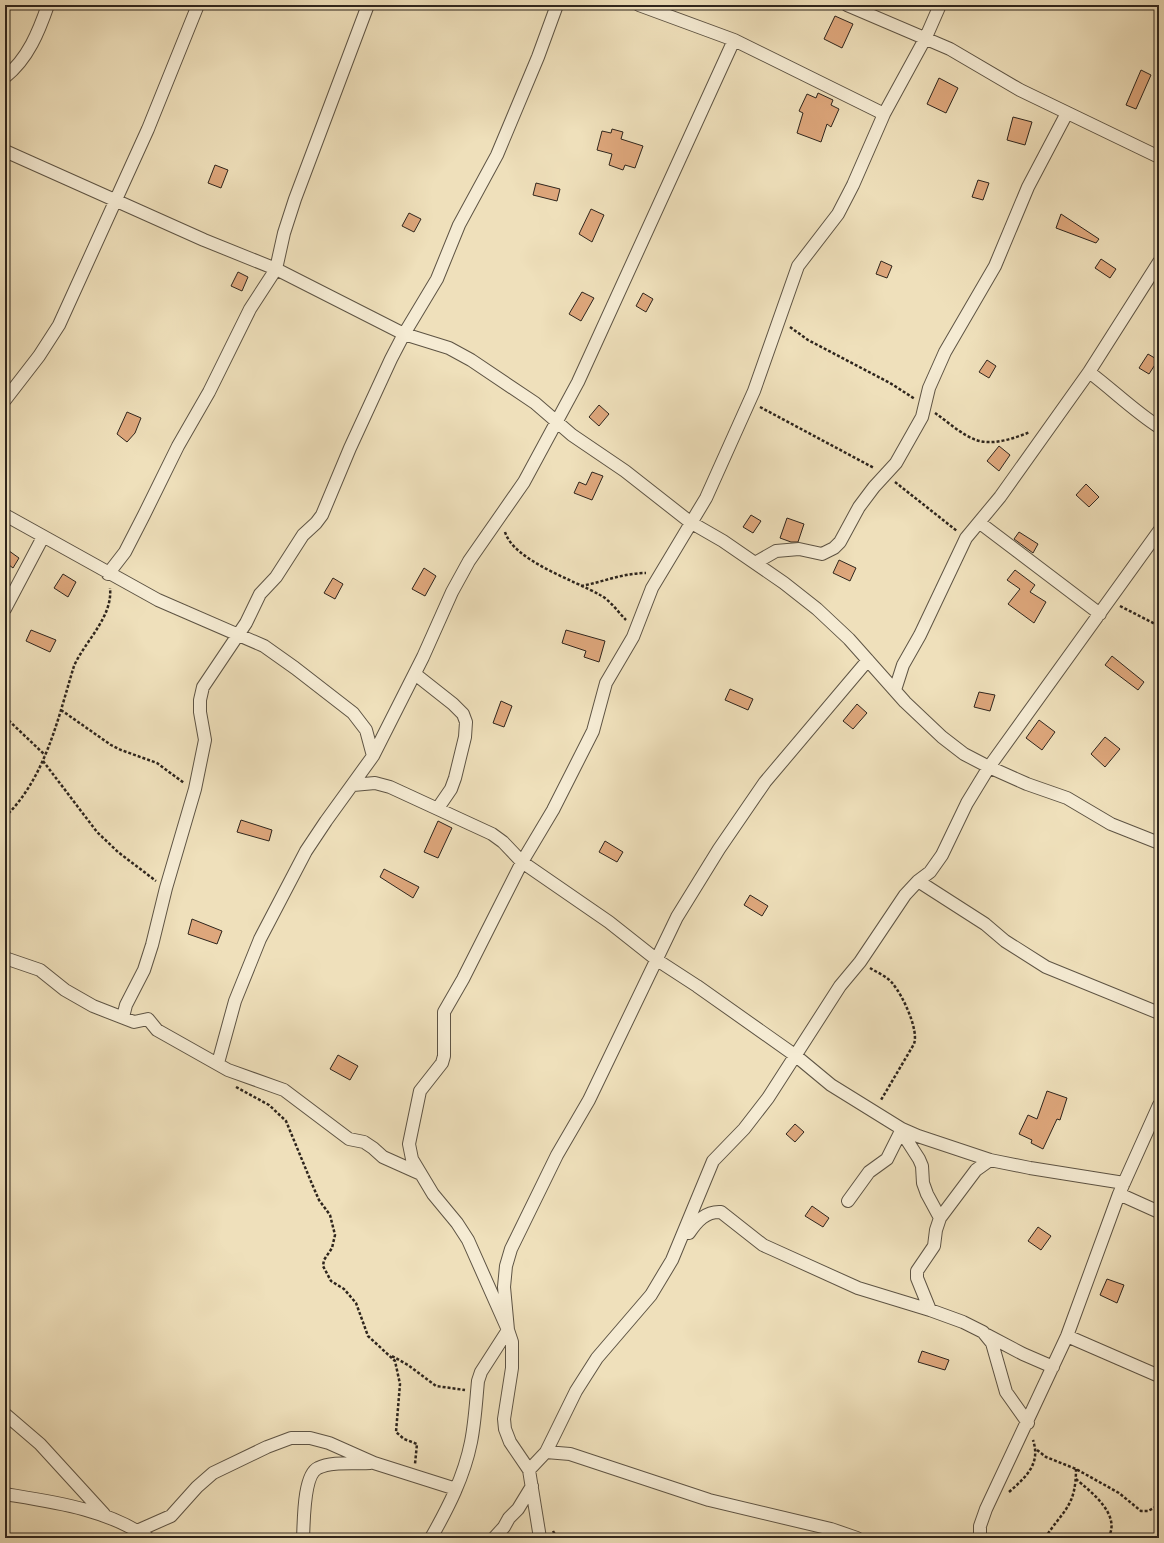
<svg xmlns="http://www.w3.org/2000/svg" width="1164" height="1543" viewBox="0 0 1164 1543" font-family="'IM FELL DW Pica',serif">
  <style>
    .building { fill: #dea77c; stroke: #2e251d }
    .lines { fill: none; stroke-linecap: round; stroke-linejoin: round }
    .street-casing { stroke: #5e5444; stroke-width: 14 }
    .path { stroke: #2e251d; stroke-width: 2.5; stroke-dasharray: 3 2; stroke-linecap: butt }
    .street { stroke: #f5ebd3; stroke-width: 12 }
  </style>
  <rect width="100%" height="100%" fill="#efe0bb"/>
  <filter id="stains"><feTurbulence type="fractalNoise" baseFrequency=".005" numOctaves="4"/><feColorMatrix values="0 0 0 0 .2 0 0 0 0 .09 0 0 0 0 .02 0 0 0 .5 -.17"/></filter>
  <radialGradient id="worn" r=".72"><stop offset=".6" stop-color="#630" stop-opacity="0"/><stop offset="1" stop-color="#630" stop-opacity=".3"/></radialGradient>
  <path class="building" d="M835,16L853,24L842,48L824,39Z
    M1141,70L1151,75L1136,109L1126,105Z
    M939,78L958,88L946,113L927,104Z
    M818,93L833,100L831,105L839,109L831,127L827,124L821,142L797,133L803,113L799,111L807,94L816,98Z
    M1013,117L1032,122L1025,145L1007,140Z
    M612,129L623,132L621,139L643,146L635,168L625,165L623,170L609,165L612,154L597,150L602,131L611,133Z
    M215,165L228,170L221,188L208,183Z
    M978,180L989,183L983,200L972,197Z
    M536,183L560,189L557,201L533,195Z
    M591,209L604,215L592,242L579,234Z
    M409,213L421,219L414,232L402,226Z
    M1061,214L1099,239L1096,243L1056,228Z
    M1101,259L1116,269L1110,278L1095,268Z
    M881,261L892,266L887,278L876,274Z
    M238,272L248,277L242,291L231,286Z
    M582,292L594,298L581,321L569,314Z
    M643,293L653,299L646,312L636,306Z
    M1148,354L1158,360L1149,374L1139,368Z
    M987,360L996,366L989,378L979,372Z
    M599,405L609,414L599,426L589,417Z
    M127,412L141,418L135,433L127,442L117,434Z
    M999,446L1010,455L999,471L987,461Z
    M592,472L603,476L592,500L574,493L579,482L586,485Z
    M1086,484L1099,497L1089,507L1076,495Z
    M751,515L761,521L753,533L743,527Z
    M787,518L804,524L798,542H791L780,538Z
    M1019,532L1038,544L1033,553L1014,539Z
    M5,548L19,558L13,568L5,562Z
    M839,560L856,568L850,581L833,573Z
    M424,568L436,576L425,596L412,589Z
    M1015,570L1035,585L1030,592L1046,602L1034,623L1008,604L1020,589L1007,580Z
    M63,574L76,582L68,597L54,588Z
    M333,578L343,584L335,599L324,593Z
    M31,630L56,640L50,652L26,641Z
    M566,630L605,641L599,662L584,657L586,651L562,643Z
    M1112,656L1144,682L1138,690L1105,665Z
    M730,689L753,699L748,710L725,700Z
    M979,692L995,695L990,711L974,707Z
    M501,701L512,706L504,727L493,723Z
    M857,704L867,713L853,729L843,721Z
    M1039,720L1055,732L1042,750L1026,738Z
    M1105,737L1120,749L1105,767L1091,754Z
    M241,820L272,830L269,841L237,832Z
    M438,821L452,828L438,858L424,852Z
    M605,841L623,852L617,862L599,852Z
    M384,869L419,887L413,898L380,877Z
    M750,895L768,906L762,916L744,905Z
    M192,919L222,931L217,944L188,934Z
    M338,1055L358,1066L350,1080L330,1069Z
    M1047,1091L1067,1098L1060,1120L1057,1119L1043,1149L1031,1143L1032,1140L1019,1134L1028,1115L1037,1119Z
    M795,1124L804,1132L795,1142L786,1134Z
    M812,1206L829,1218L823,1227L805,1216Z
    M1038,1227L1051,1236L1041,1250L1028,1241Z
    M1107,1279L1124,1285L1117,1303L1100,1295Z
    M922,1351L949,1360L945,1370L918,1362Z"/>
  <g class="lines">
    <defs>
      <path id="street" d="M639,5L734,40L884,114
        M847,5L950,49L1020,90L1159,157
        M5,77C28,59 39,31 48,5
        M5,151L204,240L276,269L404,334L449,348L471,360L535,403L572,435L625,471L690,522L723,541L784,583L817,609L849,639L905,702L942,737L964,754L989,767L1159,531
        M1089,372C1113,390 1134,411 1159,427
        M5,400L39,356L59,325L148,129L198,5
        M5,515L158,600L264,646L295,668L353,713L366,730L373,756
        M980,523L1100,614
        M755,563L776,551L799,549L822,554L834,548L840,542L859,507L874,487L896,463L922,417L929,388L945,352L995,266L1028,187L1067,113
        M108,574L125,552L144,515L178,446L209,392L250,309L276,269L284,233L295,199L368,5
        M5,609L43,537
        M415,674L453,704L463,714L466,722L465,737L455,778L451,789L438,808
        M895,690L903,665L920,635L966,538L1000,497L1089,372L1159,262
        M353,785L375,783L390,787L492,834L503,842L522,862L609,922L657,960L697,986L796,1056L831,1085L902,1129L918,1136L990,1160L1030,1168L1124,1183
        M918,881L985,924L1005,941L1046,967L1159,1013
        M5,958L40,970L65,990L93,1006L134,1022L148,1019L157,1030L228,1070L284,1090L349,1139L364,1142L373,1148L383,1157L421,1174
        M123,1017L126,1005L144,970L152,945L166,888L195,789L205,740L200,712V700L203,687L246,623L260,594L276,577L303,535L316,523L322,515L350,448L391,359L404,334L437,279L459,225L497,155L538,57L557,5
        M218,1063L235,1001L260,939L306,851L326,821L373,756L423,657L452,592L469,561L524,482L578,382L734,40
        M901,1131L919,1159L922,1166L923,1183L927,1194L940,1218
        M1119,1194L1159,1212
        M848,1201L869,1172L887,1159L902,1129
        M689,1233C697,1221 706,1211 721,1212L763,1245L774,1250L858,1288L930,1310L963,1322L983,1332L992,1343L1006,1392L1028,1423
        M930,1310L917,1278V1271L934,1246L936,1230L940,1218L976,1170L990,1160
        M987,1335L1023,1354L1053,1367
        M1067,1336L1159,1376
        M5,1414L40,1444L104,1514
        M546,1452L570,1454L709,1500L831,1529L857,1538
        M529,1470L546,1452L576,1391L597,1358L651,1295L672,1260L713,1161L744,1129L768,1098L840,986L860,962L905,895L918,881L930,872L942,855L967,803L989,767L1027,784L1067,798L1111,824L1159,843
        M5,1494C54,1502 107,1509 148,1538
        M137,1531L171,1516L197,1487L213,1473L267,1447L291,1438H310L329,1443L374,1463L456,1489
        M303,1538C304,1523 303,1475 318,1468C332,1461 354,1464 370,1463
        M431,1538C448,1508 464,1477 471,1442C475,1422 476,1402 478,1381L481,1372L508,1330L504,1287L506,1266L511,1249L557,1155L589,1100L677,917L719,849L765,782L868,660
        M494,1538L504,1527L509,1518L518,1509L532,1486
        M540,1538L529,1470L510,1442L505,1429L504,1419L512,1368V1342L508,1330L468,1240L457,1223L433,1194L412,1159L409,1144L420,1091L442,1063L444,1056V1012L463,979L522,862L553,810L593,731L606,683L633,637L652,588L706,498L754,391L798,266L838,214L853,185L884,114L926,37L940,5
        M980,1538V1526L986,1509L1067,1336L1119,1194L1159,1105"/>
    </defs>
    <use href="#street" class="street-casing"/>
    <path class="path" d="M790,327L808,340L890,383L915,399
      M760,407L874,468
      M935,413C948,422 962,435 976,440C993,446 1015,438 1030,432
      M895,482L957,531
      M505,532C514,561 574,580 600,595C610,600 618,612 626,620
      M581,586C603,582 623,573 646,573
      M1120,606L1159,626
      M61,710L111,745L121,750L157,763L184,783
      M5,717L45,755
      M43,761L97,832L118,852L156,881
      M5,817C46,777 58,718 74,666C85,641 113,617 110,588
      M870,968C878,973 888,977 893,984C903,996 919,1030 914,1044L881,1100
      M236,1087L269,1105L286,1121L312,1184L319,1200L330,1215L335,1235L332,1248L324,1260L323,1266L331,1281L344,1289L356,1303L368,1336L395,1361L400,1384L396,1432L404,1439L417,1444L415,1464
      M392,1356L408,1365L436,1386L465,1390
      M1037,1450L1046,1457L1076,1469L1119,1493L1141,1511H1148L1159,1505
      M1076,1479C1091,1492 1122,1515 1108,1538
      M1009,1492C1026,1477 1041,1464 1033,1440
      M553,1531L557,1538
      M1045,1538C1063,1510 1076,1507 1076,1469"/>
    <use href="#street" class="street"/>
  </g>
  <rect width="1164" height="1543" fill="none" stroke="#efe0bb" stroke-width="20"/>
  <rect x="6" y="6" width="1152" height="1531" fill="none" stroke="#2e251d" stroke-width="2"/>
  <rect x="10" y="10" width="1144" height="1523" fill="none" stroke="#2e251d"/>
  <rect width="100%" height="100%" filter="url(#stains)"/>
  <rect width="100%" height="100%" fill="url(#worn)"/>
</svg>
